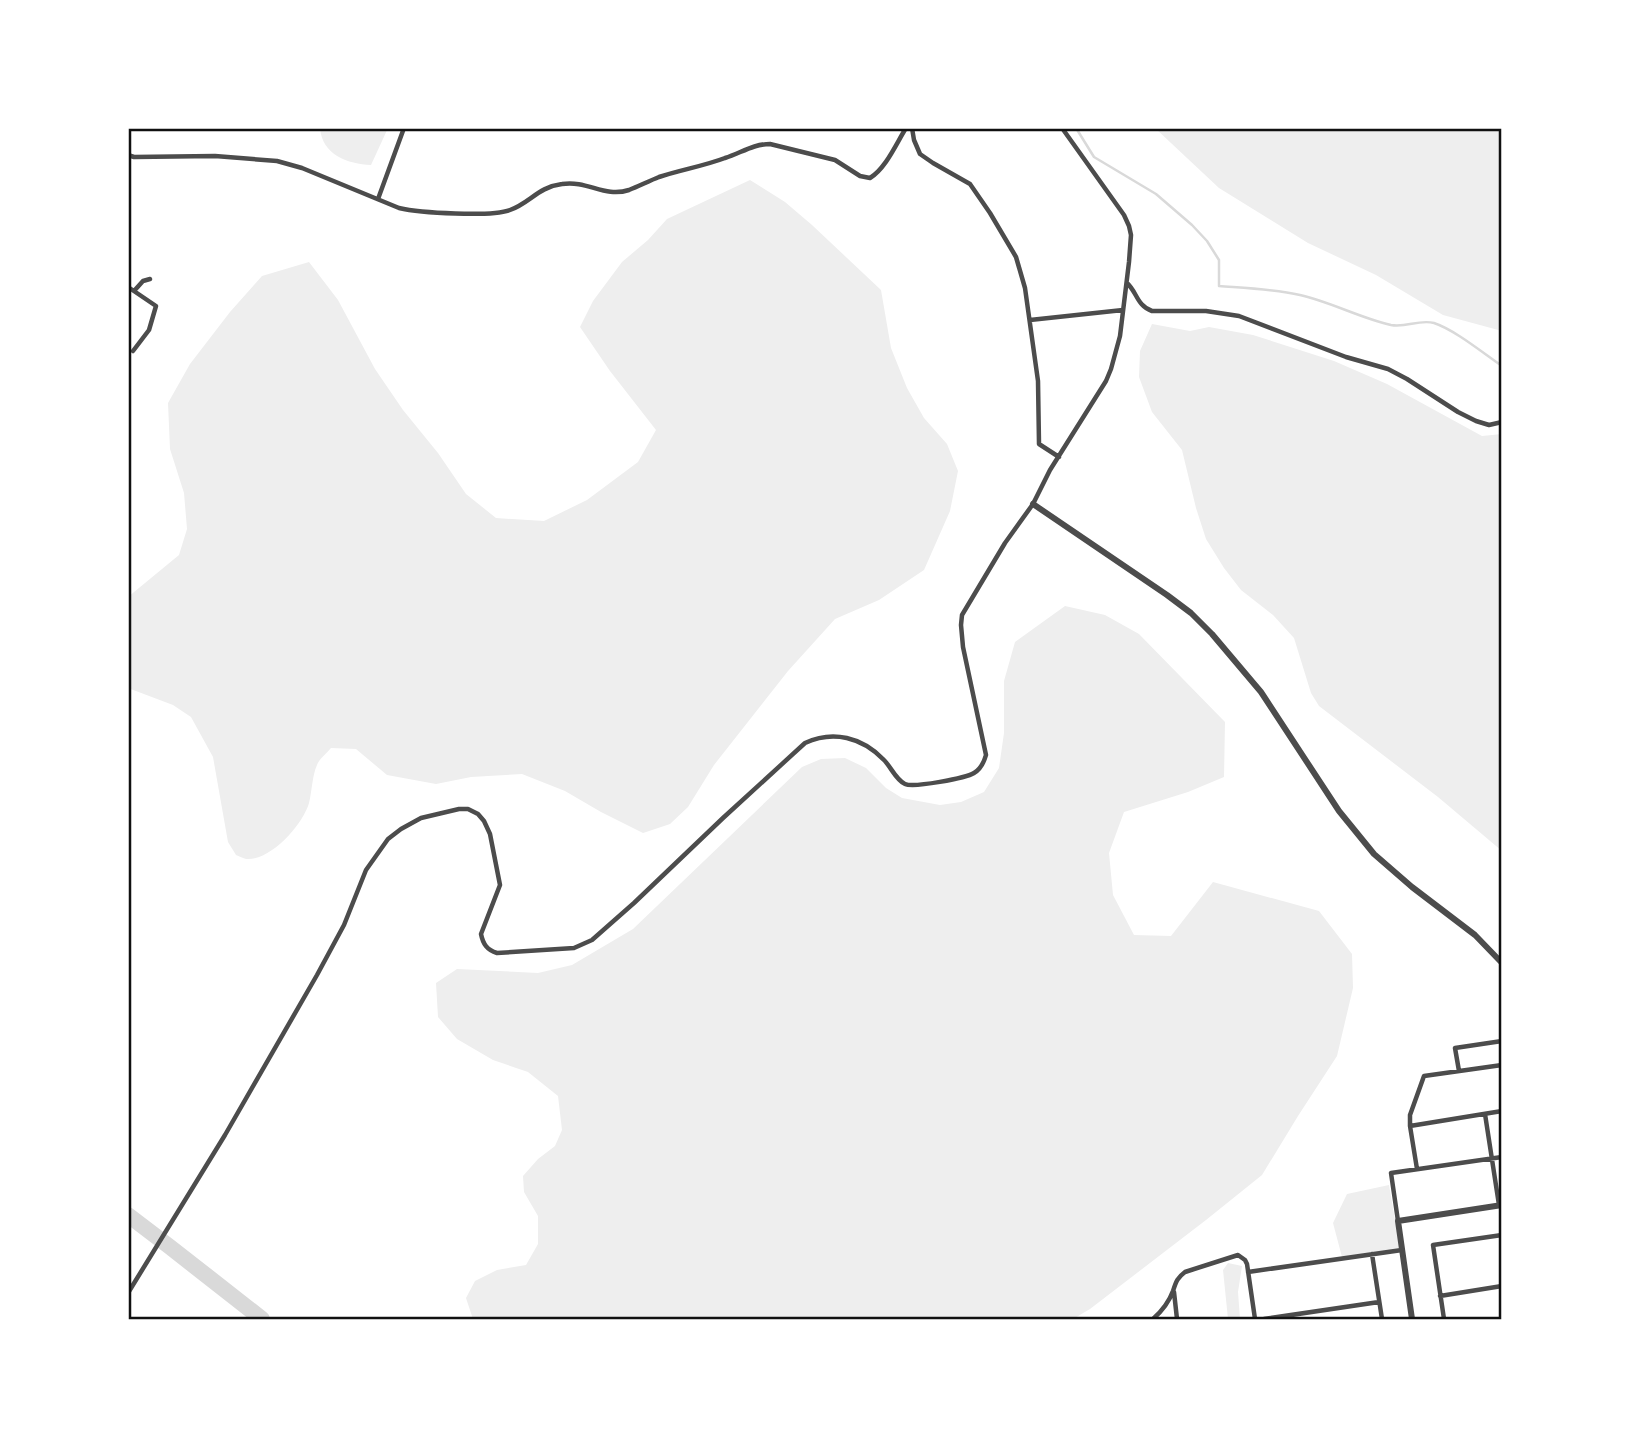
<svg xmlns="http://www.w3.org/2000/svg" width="1630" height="1447" viewBox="0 0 1630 1447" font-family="'Exo 2',sans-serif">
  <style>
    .green { fill: #eee }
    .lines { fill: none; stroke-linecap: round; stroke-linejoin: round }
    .stream { stroke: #d9d9d9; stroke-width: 2.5 }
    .river { stroke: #d9d9d9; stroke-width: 16 }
    .minor { stroke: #4c4c4c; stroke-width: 4.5 }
    .tertiary { stroke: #4c4c4c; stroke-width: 6 }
    .neatline { fill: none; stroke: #111; stroke-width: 2.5 }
  </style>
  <rect width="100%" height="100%" fill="#fff"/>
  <path class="green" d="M320,128H388L371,165C348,164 322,155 320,128Z
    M1155,128H1502V331L1443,315L1376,275L1308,243L1219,188Z
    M750,180L785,202L812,225L881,290L891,348L907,388L924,418L947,444L958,471L950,511L924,570L879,600L835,619L788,671L714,765L688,807L670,824L643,833L601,812L565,791L522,774L471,777L436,784L387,775L356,749L331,748C327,753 319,759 317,765C312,776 312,791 309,803C303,824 271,861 246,859C242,858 239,856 236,855L228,842L213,757L191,717L173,705L128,688V597L179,555L187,529L184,493L170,449L168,403L190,364L230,312L262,276L309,262L338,300L375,369L403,410L438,453L466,494L496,518L544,521L587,500L638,462L656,430L610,371L580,327L593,301L622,262L648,240L667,219Z
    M1152,324L1190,331L1209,327L1253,335L1334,361L1387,384L1482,436L1502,434V851L1438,797L1319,706L1311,693L1294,638L1273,615L1241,590L1224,568L1206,539L1196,508L1182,450L1152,412L1139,377L1140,351Z
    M1065,606L1105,615L1139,634L1225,722L1224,777L1188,792L1124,812L1109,853L1113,895L1134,935L1171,936L1213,882L1319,911L1352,954L1353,988L1337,1056L1298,1116L1262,1175L1206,1220L1090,1309L1073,1319H473L466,1298L475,1281L497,1270L526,1265L538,1244V1216L524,1192L523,1176L538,1159L555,1146L562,1130L558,1096L528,1072L493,1060L457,1039L438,1017L436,983L457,969L538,973L572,965L633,929L802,767L821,759L845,758L866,768L886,788L902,798L940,805L961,802L984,792L999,768L1004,733V681L1015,642Z
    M1389,1185L1400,1249L1342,1257L1333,1223L1347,1194Z
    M1228,1263L1242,1266L1238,1292L1240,1319H1228L1223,1270Z"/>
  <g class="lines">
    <path class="stream" d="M1076,128L1094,157L1156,194L1192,225L1207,241L1219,260V286C1246,288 1274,289 1300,295C1331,302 1360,318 1391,325C1406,328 1419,319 1434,323C1455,330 1483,353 1502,366"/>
    <path class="river" d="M128,1215L170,1247L262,1319"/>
    <path class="minor" d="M912,128L914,140L920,154L933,163L970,184L990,213L1016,257L1025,288L1038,381L1039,444L1059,457
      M128,155L134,157L215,156L277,161L302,168L399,208C420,213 491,217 510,210C530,203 538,187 562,184C588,180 604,198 629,190C639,186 649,181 659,177C680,170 704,166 725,158C741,153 753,144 770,144L835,160L860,176L870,178C886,168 896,144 906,128
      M378,199L404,128
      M1127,283C1137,292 1137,306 1152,311H1206L1239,316L1346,357L1388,369L1407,379L1458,412L1476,421L1489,425L1502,422
      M128,287L156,306L149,330L133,351
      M134,291L143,281L150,279
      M1030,320L1123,310
      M1459,1071L1455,1048L1502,1041
      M1485,1114L1499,1205
      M1410,1126L1502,1111
      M1417,1169L1410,1126V1115L1424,1076L1502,1065
      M1398,1221L1391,1173L1502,1157
      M1372,1254L1382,1319
      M1248,1272L1402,1250
      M1174,1292L1177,1319
      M128,1293L225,1135L317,975L344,925L366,870L388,839L401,829L421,818L459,809H468L478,814L484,821L490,834L500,885L481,934C483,944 487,950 497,953L574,948L592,940L634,903L723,818L805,743C833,730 862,737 884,760C891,767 896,780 905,784C914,788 966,778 974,773C981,769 984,762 986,755L963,647L961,625L962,615L1005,543L1033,504L1050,470L1106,381L1111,369L1120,336L1129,262L1131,235L1129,226L1124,215L1062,128
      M1440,1296L1502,1286
      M1153,1319C1162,1311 1169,1302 1173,1291C1176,1282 1177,1278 1185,1272L1238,1255L1245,1260L1247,1264L1255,1319
      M1264,1319L1379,1302
      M1444,1319L1433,1245L1502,1235"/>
    <path class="tertiary" d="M1033,504L1167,595L1191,613L1212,634L1261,692L1339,811L1374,854L1412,887L1475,935L1502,963
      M1412,1319L1398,1221L1502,1205"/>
  </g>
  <rect width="1630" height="1447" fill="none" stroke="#ffffff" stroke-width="259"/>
  <rect x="130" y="130" width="1370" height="1188" class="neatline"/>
</svg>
